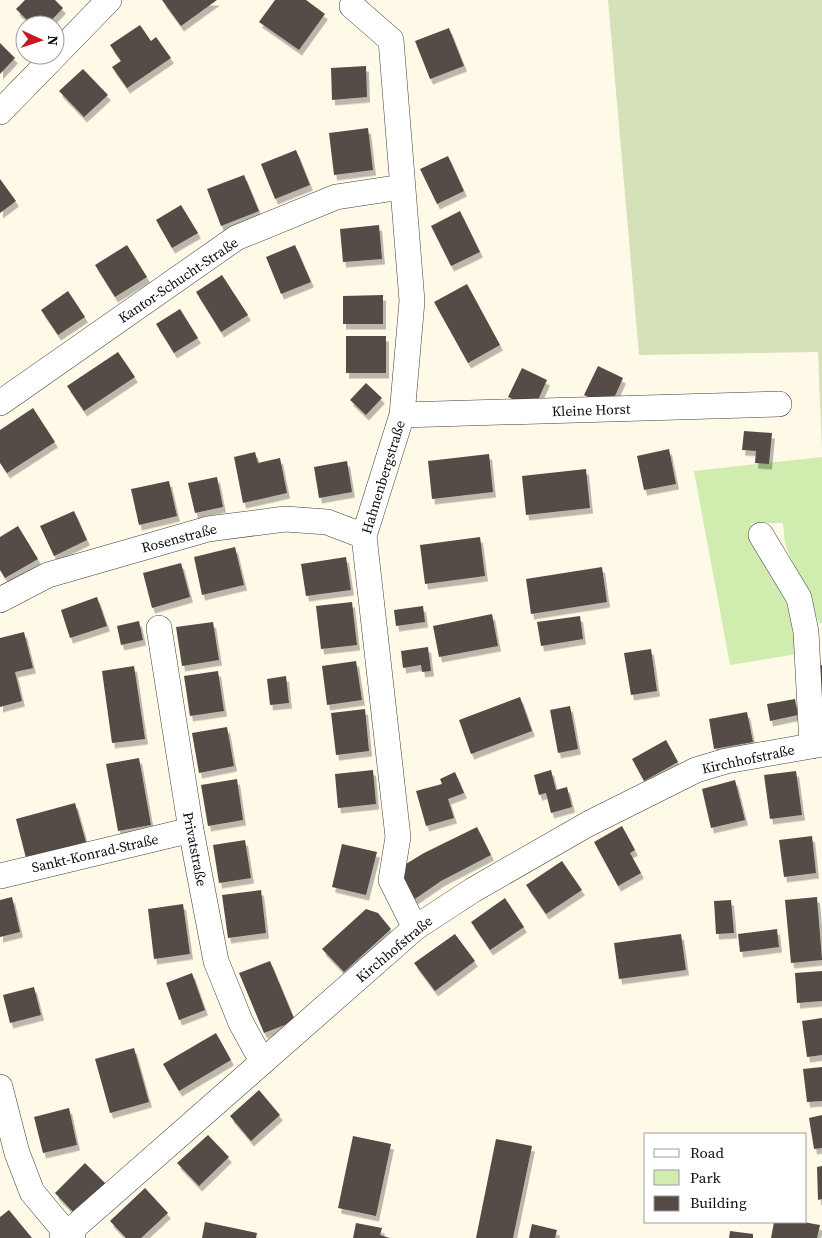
<svg xmlns="http://www.w3.org/2000/svg" width="822" height="1238" viewBox="0 0 822 1238" font-family="'Source Serif 4',serif">
  <style>
    .green { fill: #d0ecaf }
    .cemetery { fill: #d5e2b9 }
    .building { fill: #544b46; filter: url(#shadow) }
    .lines { fill: none; stroke-linecap: round; stroke-linejoin: round }
    .street-casing { stroke: #3e3e3e; stroke-width: 26 }
    .street { stroke: #fff; stroke-width: 25 }
    .labels { text-anchor: middle; dominant-baseline: central; stroke-width: 5; stroke-linejoin: round; paint-order: stroke }
    .street-label { font-size: 14px; fill: #0b0b0b; stroke: #fff }
  </style>
  <defs>
    <filter id="shadow"><feDropShadow dx="3" dy="5.5" stdDeviation="0" flood-color="#0004"/></filter>
  </defs>
  <rect width="100%" height="100%" fill="#fffae8"/>
  <path class="green" d="M822,457V623H819L785,544L783,523H751L752,542L791,604L797,654L730,665L694,471Z"/>
  <path class="cemetery" d="M608,0H822V453L818,352L639,355Z"/>
  <path class="building" d="M25,0H55L63,8L47,25H32L16,9Z
    M162,0H217L181,26Z
    M275,0H306L325,14L299,50L259,22Z
    M140,25L151,41L156,37L171,58L127,88L112,67L121,61L110,45Z
    M449,28L464,66L430,79L415,41Z
    M0,43L15,58L0,74Z
    M366,66L367,97L332,100L331,68Z
    M83,69L108,95L84,117L59,91Z
    M368,128L373,170L334,175L329,133Z
    M296,150L310,185L275,199L261,164Z
    M448,156L464,191L437,204L420,169Z
    M244,175L259,211L221,226L207,189Z
    M0,179L16,201L0,213Z
    M181,205L198,233L172,248L156,220Z
    M460,211L480,252L451,266L431,226Z
    M379,225L382,259L343,262L340,229Z
    M127,245L147,277L115,297L95,265Z
    M295,245L311,282L281,294L266,257Z
    M222,275L248,315L221,332L196,292Z
    M467,284L500,345L468,363L434,302Z
    M68,291L85,317L58,335L41,310Z
    M383,295V324H343V296Z
    M180,309L198,338L174,353L156,324Z
    M346,336H386V373H346Z
    M118,352L135,377L84,411L67,386Z
    M598,366L623,378L610,407L584,395Z
    M522,368L547,380L534,409L508,397Z
    M366,383L382,398L366,415L350,400Z
    M33,408L55,442L7,473L0,463V430Z
    M744,431L772,433L769,464L755,463L756,451L742,450Z
    M669,449L676,484L644,490L637,456Z
    M255,452L258,463L280,458L287,493L243,503L234,457Z
    M489,454L493,492L432,499L428,461Z
    M347,461L352,492L319,498L314,467Z
    M586,469L590,508L526,515L522,476Z
    M217,477L223,507L195,513L188,483Z
    M169,481L177,516L139,525L131,489Z
    M74,511L87,540L54,556L40,526Z
    M18,526L38,559L5,578L0,570V537Z
    M480,537L485,576L425,584L420,545Z
    M235,547L244,585L202,595L194,557Z
    M346,557L351,590L306,596L301,564Z
    M181,563L190,597L152,608L143,573Z
    M602,567L607,602L531,614L526,579Z
    M97,597L107,626L70,638L61,610Z
    M352,602L357,645L321,649L316,606Z
    M423,606L425,622L396,626L394,610Z
    M492,614L498,646L439,657L433,626Z
    M580,616L583,639L541,646L537,622Z
    M139,621L143,640L121,645L117,626Z
    M213,622L219,660L182,666L176,627Z
    M24,632L33,668L15,672L22,701L0,707V638Z
    M428,647L431,671L422,672L421,665L403,668L401,651Z
    M651,649L657,691L631,695L624,653Z
    M356,661L362,700L327,705L322,666Z
    M822,665V693L818,694V666Z
    M134,666L145,739L112,743L102,671Z
    M218,671L224,711L190,716L184,676Z
    M286,676L289,703L270,705L267,679Z
    M520,697L532,731L471,754L459,720Z
    M795,699L798,715L770,721L767,704Z
    M570,706L578,749L558,753L550,710Z
    M365,709L369,751L336,755L331,713Z
    M747,712L753,742L714,749L709,719Z
    M227,727L234,766L199,773L192,733Z
    M666,740L678,762L644,781L632,759Z
    M139,758L151,825L118,831L106,764Z
    M373,770L376,804L338,808L335,774Z
    M551,770L556,790L567,787L572,807L551,813L546,793L539,795L534,775Z
    M796,771L802,815L770,819L764,775Z
    M455,772L464,793L448,799L454,818L426,826L416,791L442,784L440,779Z
    M237,779L243,820L208,826L201,785Z
    M735,780L745,820L711,828L702,789Z
    M75,803L86,842L26,858L16,819Z
    M622,826L635,850L630,853L641,873L618,886L594,842Z
    M477,827L491,855L441,881L415,899L396,870L424,853Z
    M812,836L816,873L784,877L779,840Z
    M245,840L251,878L219,883L213,845Z
    M342,844L377,852L366,895L332,887Z
    M562,861L582,890L546,914L526,885Z
    M261,890L266,933L228,938L222,895Z
    M12,897L20,932L0,937V900Z
    M817,897L822,960L791,963L785,900Z
    M505,898L524,927L490,950L471,922Z
    M731,900L734,933L716,934L714,901Z
    M183,904L190,954L154,959L148,909Z
    M366,909L378,913L391,929L344,972L322,949Z
    M777,929L779,947L740,952L738,934Z
    M455,934L475,961L435,991L414,963Z
    M681,934L686,970L619,979L614,943Z
    M270,961L295,1021L264,1033L239,973Z
    M822,971V1001L797,1003L795,973Z
    M192,973L205,1010L179,1020L166,983Z
    M34,987L41,1015L10,1023L3,995Z
    M822,1018V1055L807,1057L802,1021Z
    M216,1033L231,1060L179,1091L163,1064Z
    M134,1048L149,1102L110,1113L95,1059Z
    M822,1067V1101L807,1102L803,1069Z
    M259,1090L280,1115L251,1141L230,1116Z
    M69,1108L77,1145L43,1153L34,1117Z
    M822,1115V1148L814,1149L809,1118Z
    M208,1135L229,1157L199,1186L177,1163Z
    M353,1136L391,1144L376,1216L338,1208Z
    M496,1139L532,1146L513,1238H476Z
    M85,1163L106,1184L75,1214L55,1193Z
    M822,1166V1199L818,1200L817,1167Z
    M145,1188L168,1213L141,1238H126L110,1221Z
    M9,1210L32,1238H0V1217Z
    M205,1222L257,1233L256,1238H202Z
    M774,1222H803L820,1225L817,1238H771Z
    M356,1223L382,1228L380,1235L390,1238H353Z
    M532,1224L557,1230L555,1238H529Z
    M730,1231L753,1234V1238H729Z"/>
  <g class="lines">
    <defs>
      <path id="street" d="M352,6L391,40L412,301L402,415L364,536L398,837L391,880L415,928
        M0,112L109,0
        M0,403L236,238L336,197L402,187
        M402,415L779,404
        M761,535L799,598L806,632L812,746
        M0,600L48,575L208,529L285,519L327,522L364,536
        M159,628L191,830L216,961L241,1023L262,1061
        M0,876L191,830
        M0,1087L17,1153L32,1192L67,1234L73,1238
        M62,1238L415,928L473,890L588,824L696,770L726,761L822,744"/>
    </defs>
    <use href="#street" class="street-casing"/>
    <use href="#street" class="street"/>
  </g>
  <g class="labels">
    <g class="street-label">
      <text transform="translate(178 280) rotate(-34)">Kantor-Schucht-Straße</text>
      <text transform="translate(591 410) rotate(-2)">Kleine Horst</text>
      <text transform="translate(383 477) rotate(-73)">Hahnenbergstraße</text>
      <text transform="translate(179 538) rotate(-15)">Rosenstraße</text>
      <text transform="translate(748 759) rotate(-12)">Kirchhofstraße</text>
      <text transform="translate(195 849) rotate(79)">Privatstraße</text>
      <text transform="translate(95 853) rotate(-13)">Sankt-Konrad-Straße</text>
      <text transform="translate(394 949) rotate(-40)">Kirchhofstraße</text>
    </g>
  </g>
  <rect x="644" y="1133" width="162" height="90" fill="#ffffff" stroke="#9d9d9d"/>
  <rect x="654" y="1149" width="25" height="8" fill="#ffffff" stroke="#9d9d9d"/>
  <text x="690" y="1158" font-size="15" fill="#0b0b0b">Road</text>
  <rect x="654" y="1170" width="25" height="15" fill="#d0ecaf" stroke="#9d9d9d"/>
  <text x="690" y="1183" font-size="15" fill="#0b0b0b">Park</text>
  <rect x="654" y="1196" width="25" height="15" fill="#544b46" stroke="#9d9d9d"/>
  <text x="690" y="1208" font-size="15" fill="#0b0b0b">Building</text>
  <g transform="translate(40 40) rotate(93)"><circle r="24" fill="#ffffff" stroke="#9d9d9d"/>
  <path d="M0-4L9 19L0 12L-9 19Z" fill="#c61822"/>
  <text y="-8" font-size="14" font-weight="bold" text-anchor="middle" fill="#0b0b0b">N</text>
  </g>
</svg>
